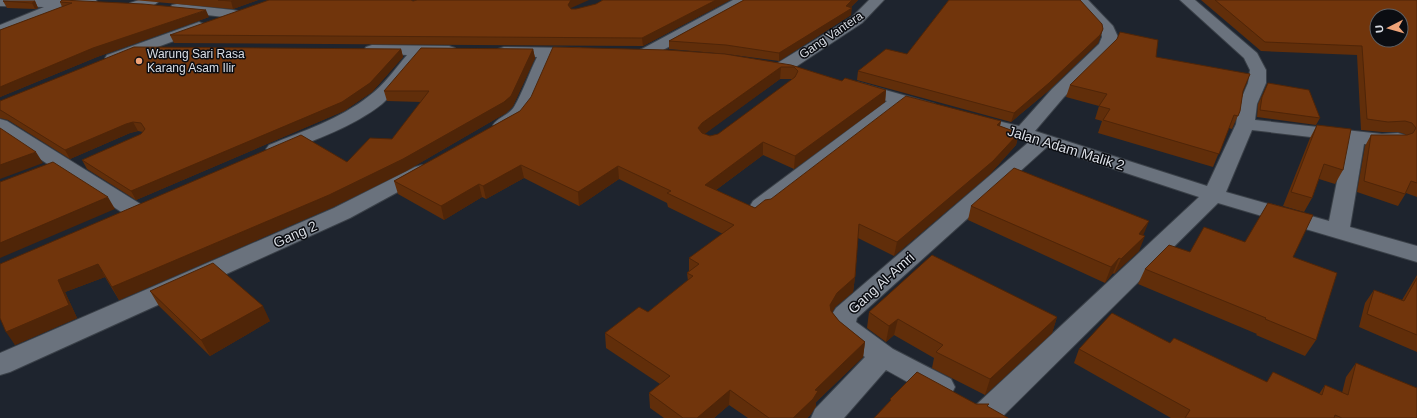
<svg xmlns="http://www.w3.org/2000/svg" width="1417" height="418" viewBox="0 0 1417 418" font-family="Arial,sans-serif">
  <style>
    .lines { fill: none; stroke-linecap: round; stroke-linejoin: round }
    .street-casing { stroke: #3a4048; stroke-width: 2 }
    .secondary-casing { stroke: #3a4048; stroke-width: 2 }
    .street { fill: #6a727d; fill-rule: evenodd }
    .secondary { fill: #6a727d; fill-rule: evenodd }
    .wall { fill: #612e0a; fill-rule: evenodd }
    .shaded-wall { fill: #4f2508 }
    .building { fill: #71350c; stroke: #4f2508; fill-rule: evenodd }
    .poi-dot { fill: #efa378; stroke: #0b0d12; stroke-width: 1.5 }
    .labels { text-anchor: middle; dominant-baseline: central; stroke-width: 3; stroke-linejoin: round; paint-order: stroke }
    .far-street-label { font-size: 12px; fill: #dadee5; stroke: #0b0d12 }
    .far-poi-label { font-size: 12px; fill: #dadee5; stroke: #0b0d12; text-anchor: start }
    .street-label { font-size: 14px; fill: #dadee5; stroke: #0b0d12 }
  </style>
  <rect width="100%" height="100%" fill="#1e242e"/>
  <g class="lines">
    <defs>
      <path id="street" d="M0,0H96L98,3L96,6L64,7L63,9L0,35V25L44,7L0,6Z
        M139,0H160C155,7 138,11 130,9L128,6L130,3Z
        M733,0H751L749,3L652,56L646,58L640,56L638,53L640,50Z
        M869,0H884L862,23L788,72L782,73L776,72L774,68L776,64L852,17Z
        M1073,0H1088L1113,26L1118,37L1112,49L1064,97L1035,131L1207,186L1236,124L1239,104L1248,83L1250,70L1244,58L1180,0H1195L1257,53L1266,70V83L1257,104L1255,120L1382,134L1398,133L1405,135L1408,139L1405,143C1391,146 1378,145 1364,144L1350,227L1417,246V262L1218,203L1001,418H976L973,412L977,404L1199,197L1047,147L857,318L856,322L893,349L951,379L955,387L951,395L941,398L931,395L886,370L844,418H811L815,409L865,357C855,349 828,333 830,319C831,315 834,311 836,308L1030,141L978,128L976,124L978,120L985,118L1019,126L1052,89L1099,44L1102,37L1101,30ZM1252,130L1345,141L1329,221L1226,192Z
        M177,4L233,10L238,11L240,14L238,17L233,18L172,11L170,8L172,5Z
        M372,45L449,46L455,48L457,51L455,54L449,56L424,55C410,72 398,90 382,104C353,127 316,139 283,153L276,155L269,153L266,149L269,145C303,131 340,119 369,96C384,85 395,69 407,55L366,53L364,50L366,47Z
        M504,47L579,48L585,50L587,53L585,56L579,58L553,57C543,80 528,137 495,129L493,125C498,117 509,115 514,107C523,92 529,73 537,57L498,55L496,52L498,49Z
        M857,82L935,104L938,108L935,112L929,113L903,106L769,211L761,213L753,211L750,206L753,201L887,101L851,91L848,87L851,83Z
        M0,119L7,121L142,205L145,210L142,215L134,217L126,215L0,133Z
        M422,165L429,167L432,171L429,175L350,218L10,372L0,375V353L334,208L415,167Z"/>
      <path id="secondary" d="M199,22L204,24L207,27L204,30L119,61L113,63L107,61L105,58L107,55Z"/>
    </defs>
    <use href="#street" class="street-casing"/>
    <use href="#secondary" class="secondary-casing"/>
    <use href="#street" class="street"/>
    <use href="#secondary" class="secondary"/>
  </g>
  <path class="wall" d="M62,0L209,17L97,57L0,97V30L62,7L60,2Z
    M134,0H258L233,9Z
    M603,0H730L643,46L174,43L170,35L413,1L571,8V9H576L596,4Z
    M744,0H858L851,7V15L779,61L726,54L669,49V41Z
    M948,0H1080L1103,29L1098,43L1047,92L1011,122L857,80L858,71L907,54L948,1Z
    M1201,0H1417V197L1406,193L1398,206L1357,192L1365,146L1371,135H1406L1405,134L1398,132H1382L1361,130L1357,55L1261,51Z
    M3,1H35L38,8L35,9L7,8Z
    M401,49L403,57L372,92L344,111L136,200L87,169L82,160L141,134L143,132L138,131L130,133L70,159L8,120L0,118V101Z
    M533,49L535,58L513,106L506,113L406,171L333,207L119,300L105,277L65,292L77,318L15,345L0,318L347,162L392,139L421,102L387,101L384,91Z
    M1156,57L1243,91L1240,111L1232,129L1229,128L1213,167L1098,133L1102,121L1095,119L1099,106L1066,97L1070,85Z
    M791,65L842,81L886,90L885,102L794,169L763,155L716,190L755,208L771,199L1001,121L1000,126L1019,133L1016,145L990,174L894,256L858,238L855,277L853,292L835,307L832,312L839,321L865,342L863,357L816,402V406L811,414L807,418H748L729,405L714,418H664L650,408L649,393L660,384L606,348L605,333L648,312L688,281L687,273L689,271V258L723,234L668,207L667,203L619,179L579,206L524,178L486,199L482,197L444,220L398,194L394,181L520,111ZM780,79H793L718,134L710,136L704,134Z
    M1268,83L1320,118L1316,125L1257,117L1258,104Z
    M1317,125L1343,170L1335,184L1319,179L1312,198L1304,212L1283,206L1310,138Z
    M971,206L1143,235L1139,251L1114,274L1113,273L1105,283L968,220Z
    M1245,242L1293,257L1316,340L1305,356L1256,335L1257,334L1138,284L1145,269Z
    M1417,275V352L1359,327L1365,303L1374,290L1402,300Z
    M150,291L270,321L210,356L159,306Z
    M869,312L1057,317L1052,333L985,395L932,368L934,358L894,335L886,342L867,328Z
    M1170,343L1267,382L1273,372L1319,394L1325,385L1342,393L1346,377L1356,363L1417,418H1171L1074,363L1079,349Z"/>
  <path class="shaded-wall" d="M234,0H258L233,9L231,1Z
    M571,0H589L571,8L569,13L568,5Z
    M716,0H730L643,46L642,38Z
    M852,0H858L848,10L852,8L851,15L779,61V53L846,6Z
    M35,1L38,8L35,9L32,3Z
    M206,10L209,17L97,57L0,97V87L93,48Z
    M1103,29L1098,43L1047,92L1011,122L1014,113Z
    M401,49L403,57L372,92L344,111L136,200L131,191Z
    M533,49L535,58L513,106L506,113L406,171L333,207L119,300L112,287L329,195Z
    M781,67L780,79L702,136L698,128L702,123Z
    M886,90L885,102L794,169L795,156Z
    M1001,121L998,134L997,125Z
    M133,122L138,131L130,133L70,159L65,150L126,124Z
    M1019,133L1016,145L990,174L894,256L897,242Z
    M763,142V155L705,198V185Z
    M36,152L43,163L0,179V165Z
    M521,165L524,178L486,199L483,186Z
    M618,166L619,179L579,206L578,192Z
    M479,184L482,197L444,220L441,206Z
    M108,197L115,209L0,258V243Z
    M1149,221L1143,236H1145L1139,251L1114,274L1121,259Z
    M1119,258L1113,273L1105,283L1111,267Z
    M98,264L105,277L65,292L77,318L15,345L6,332L58,280Z
    M855,277L853,292L835,307L829,319L830,305L837,293Z
    M263,306L270,321L210,356L201,340Z
    M1057,317L1052,333L985,395L990,379Z
    M898,319L894,335L886,342L889,326Z
    M865,342L863,357L816,402V406L811,414L807,418H793L815,390Z
    M730,390L729,405L714,418H697Z"/>
  <path class="building" d="M62,0L143,4L206,10L93,48L0,87V30L72,3L60,2Z
    M218,0H234L231,1Z
    M269,0H411L413,1L417,0H571L568,5L571,9H576L596,4L603,0H716L642,38L170,35Z
    M744,0H852L846,6L852,8L779,53L726,45L669,41Z
    M949,0H1080L1102,24L1103,29L1100,35L1049,83L1014,113L858,71L886,49L907,54Z
    M1215,0H1417V183L1411,181L1405,194L1364,181L1371,135H1407L1413,133L1416,128L1412,123L1405,121L1388,122L1367,119L1362,46L1265,42ZM1377,16H1401V40H1377Z
    M3,1H35L32,3Z
    M1120,32L1158,40L1156,57L1250,74L1243,91L1240,111L1238,116L1234,115L1219,154L1103,120L1110,109L1099,106L1107,94L1070,85L1117,39Z
    M134,47L401,49L370,83L342,102L131,191L82,160L141,134L145,129L141,123L133,122L126,124L65,150L2,111L0,110V101Z
    M553,47L667,50L725,54L791,65L842,81L845,78L886,90L795,156L763,142L705,185L755,208L765,200L771,199L906,96L1001,121L997,125L1019,133L993,161L897,242L859,224L855,277L837,293L830,305L831,311L839,321L865,342L815,390L818,391L813,399L793,418H769L730,390L697,418H683L649,393L670,376L605,333L639,307L648,312L693,276L687,273L699,264L689,258L734,225L667,193L671,191L618,166L578,192L521,165L483,186L479,184L441,206L394,181L520,111L531,97ZM781,67H794L798,71L795,77L718,134L710,136L702,133L698,128L702,123Z
    M421,48L533,49L511,96L504,102L403,159L329,195L112,287L98,264L58,280L69,305L6,332L0,318V264L301,135L347,162L370,138L392,139L429,91H384Z
    M1268,83L1309,90L1320,118L1260,110L1262,97Z
    M1317,125L1351,129L1343,170L1324,164L1312,198L1291,192Z
    M0,128L36,152L0,165Z
    M53,162L108,197L0,243V182Z
    M1014,168L1149,221L1139,234L1145,236L1121,259L1119,258L1111,267L971,206Z
    M1268,203L1313,215L1293,257L1337,273L1316,340L1265,319L1266,318L1145,269L1169,245L1190,252L1204,227L1245,242Z
    M932,255L1057,317L990,379L936,352L943,345L898,319L889,326L869,312Z
    M213,263L263,306L201,340L150,291Z
    M1417,278V335L1367,314L1374,290L1404,301Z
    M1112,313L1170,343L1174,338L1267,382L1273,372L1322,395L1325,385L1348,395L1356,363L1417,388V418H1342L1335,415L1334,418H1185L1190,410L1079,349Z
    M917,372L976,404H989L987,406L1008,418H874L891,400L890,399Z"/>
  <circle class="poi-dot" cx="139" cy="61" r="4"/>
  <g class="labels">
    <g class="far-street-label">
      <text transform="translate(831 35) rotate(-34)">Gang Vantera</text>
    </g>
    <g class="far-poi-label">
      <text x="147" y="54">Warung Sari Rasa<tspan x="147" dy="14">Karang Asam Ilir</tspan></text>
    </g>
    <g class="street-label">
      <text transform="translate(1066 148) rotate(17)">Jalan Adam Malik 2</text>
      <text transform="translate(295 234) rotate(-24)">Gang 2</text>
      <text transform="translate(881 283) rotate(-42)">Gang Al-Amri</text>
    </g>
  </g>
  <g transform="translate(1389 28) rotate(264)"><circle r="19" fill="#0b0d12" stroke="#5e6166"/>
  <path d="M0-3L7 15L0 10L-7 15Z" fill="#efa378"/>
  <text y="-6" font-size="11" font-weight="bold" text-anchor="middle" fill="#dadee5">U</text>
  </g>
</svg>
